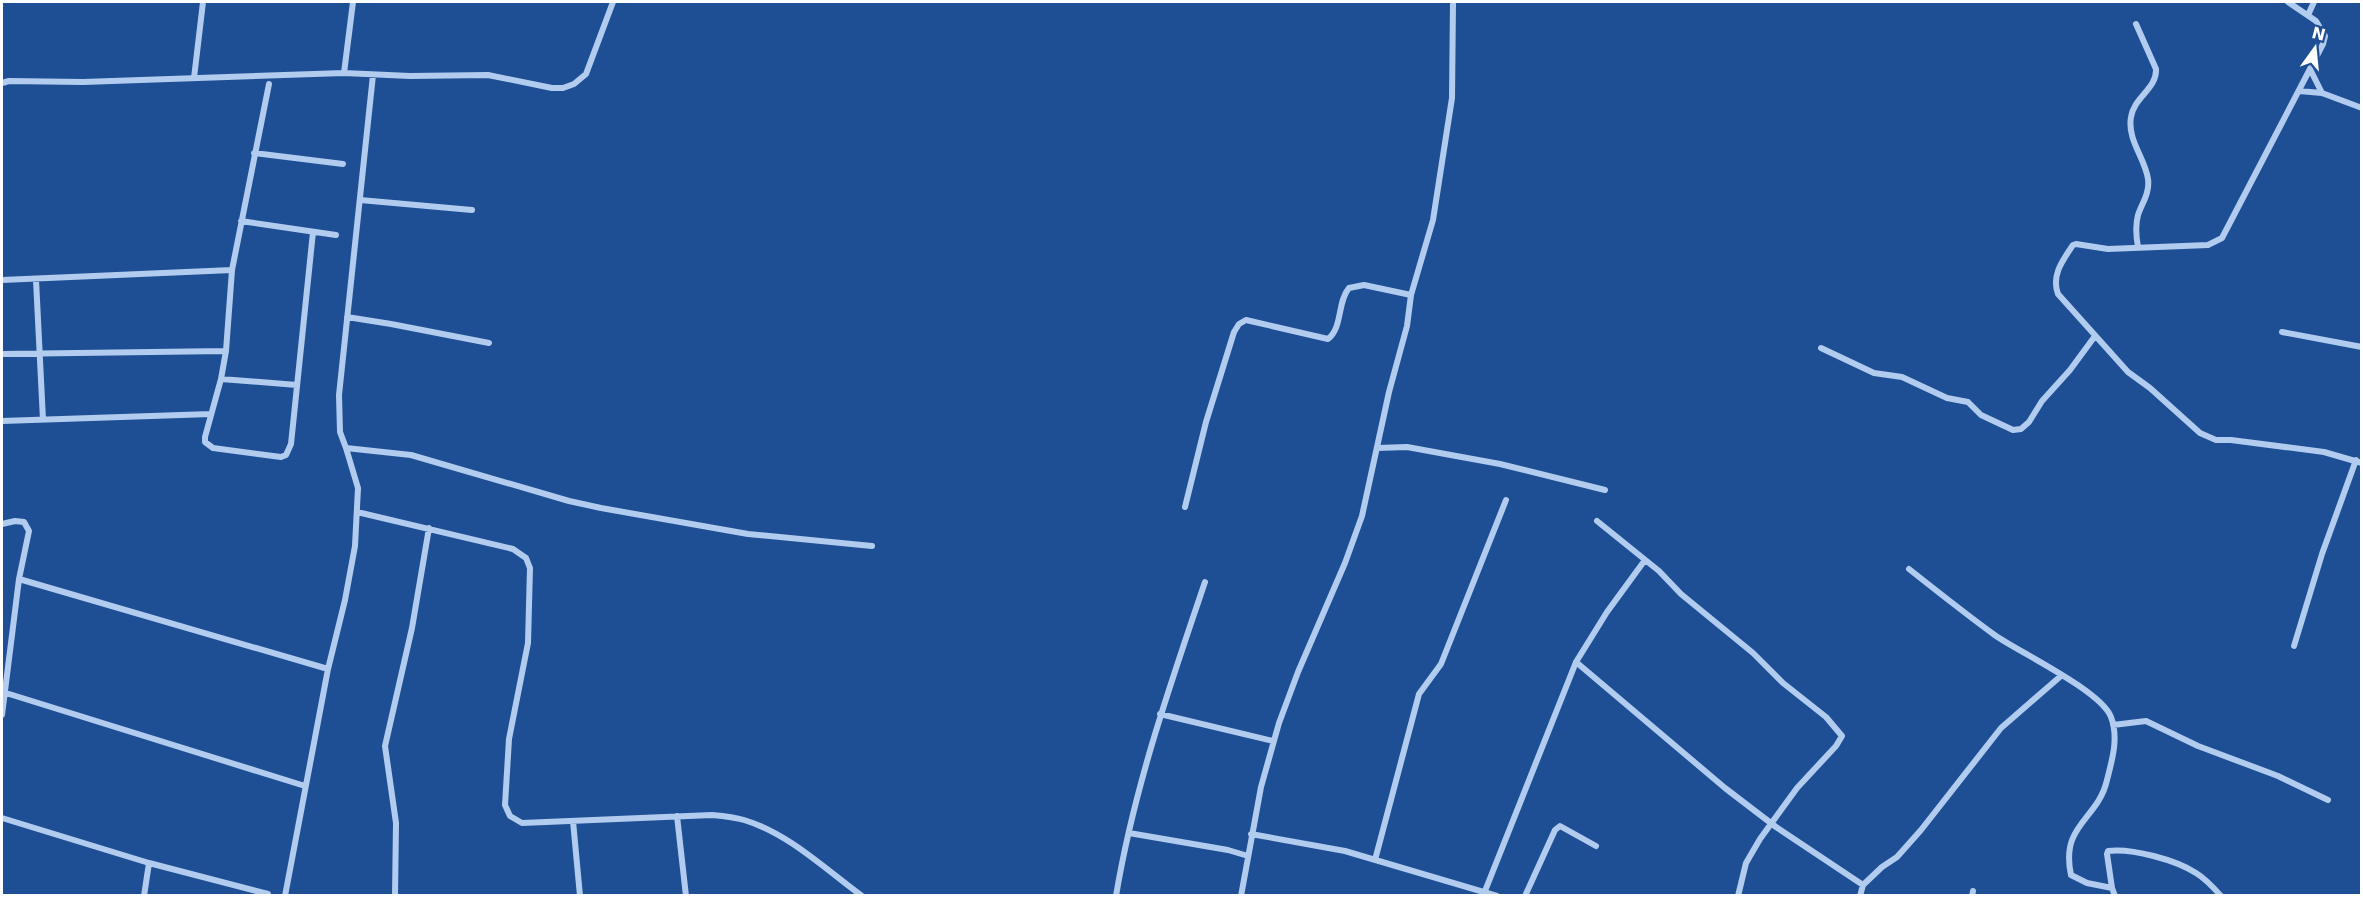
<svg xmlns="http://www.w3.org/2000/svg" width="2363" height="897" viewBox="0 0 2363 897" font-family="'DejaVu Sans',sans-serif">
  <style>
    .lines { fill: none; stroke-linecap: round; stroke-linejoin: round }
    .minor { stroke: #b2ccef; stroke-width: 6 }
  </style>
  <rect width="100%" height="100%" fill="#1e4f95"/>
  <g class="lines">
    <path class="minor" d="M353,2L344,73L410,76L488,75L552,88H563L574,84L586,74L613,2
      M2288,2L2316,21L2325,36L2323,44L2222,238L2208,245L2108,249L2076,244L2073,245C2063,260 2051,275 2058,294L2128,372L2150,388L2200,433L2216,440H2231L2324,452L2362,463
      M2308,15L2314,2
      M2136,24L2156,69C2157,89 2134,97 2131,117C2127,140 2145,158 2148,179C2150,193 2142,203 2138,215C2135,226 2136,236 2138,247
      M2310,69L2322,93
      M373,75L339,395L340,432L346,448L411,455L569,501L601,508L748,534L872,546
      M194,78L203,2
      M2,83L9,81L83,82L344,73
      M2299,91L2322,93L2362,108
      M254,153L343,164
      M360,200L472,210
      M241,221L336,235
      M2,280L232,270
      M36,280L43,420
      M347,317L391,324L489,343
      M2282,332L2362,347
      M1821,348L1874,373L1902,377L1947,398L1968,402L1981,415L2013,430L2021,429L2029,422L2042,401L2070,370L2095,336
      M226,351L221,379L205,437V442L213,448L281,457L286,455L291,444L313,232
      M2,354L226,351L232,270L269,84
      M221,379L297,385
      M2,421L211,414
      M1377,448L1407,447L1500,464L1605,490
      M1185,507L1206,422L1234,332L1239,324L1246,320L1328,339C1343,327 1337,302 1349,288L1364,285L1411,295
      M357,512L513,549L526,558L530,568L528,643L509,739L505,805L510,816L522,823L712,815C723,816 734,817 744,820C788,833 825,869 862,896
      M1597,521L1659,571L1681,594L1753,653L1783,683L1826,717L1842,736L1836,746L1797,788L1760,839L1746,863L1738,896
      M2,524L15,521L24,522L29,531L19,579L2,715
      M1909,569C1938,592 1967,615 1996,636C2021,653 2101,691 2111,717C2119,738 2112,760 2107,780C2098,820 2060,824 2071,875L2087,883L2112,888
      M19,579L328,669
      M2294,646L2322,554L2356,460
      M1576,662L1725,788L1776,827L1863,885L1882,867L1897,857L1921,830L2001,728L2062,675
      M6,693L305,786
      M1160,714L1273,741
      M2113,725L2146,721L2198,746L2278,776L2328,800
      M677,816L686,896
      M2,818L149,863L268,894
      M573,821L580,896
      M1129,833L1228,850L1248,856
      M1251,834L1345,851L1497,896
      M1375,860L1419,694L1441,664L1506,500
      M1485,891L1576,662L1607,612L1645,560
      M144,896L149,863
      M285,896L328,669L345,600L355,546L358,488L346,448
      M395,896L396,823L385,746L412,628L429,528
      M1116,896C1134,788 1170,685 1205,582
      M1241,896L1261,787L1279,723L1298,672L1345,563L1362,516L1389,392L1407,326L1411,295L1433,220L1452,98L1453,2
      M1525,896L1555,830L1560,826L1596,846
      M1860,896L1863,885
      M1972,896L1973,891
      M2115,896L2112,888L2107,854L2108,851C2132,848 2176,860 2196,873C2206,879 2213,887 2221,896"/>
  </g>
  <rect width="2363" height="897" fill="none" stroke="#ffffff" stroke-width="6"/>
  <g transform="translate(2315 48) rotate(15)" stroke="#1e4f95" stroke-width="4.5" paint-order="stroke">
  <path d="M0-4.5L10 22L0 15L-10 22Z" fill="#ffffff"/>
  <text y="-9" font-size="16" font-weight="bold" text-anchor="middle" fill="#ffffff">N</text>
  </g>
</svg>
